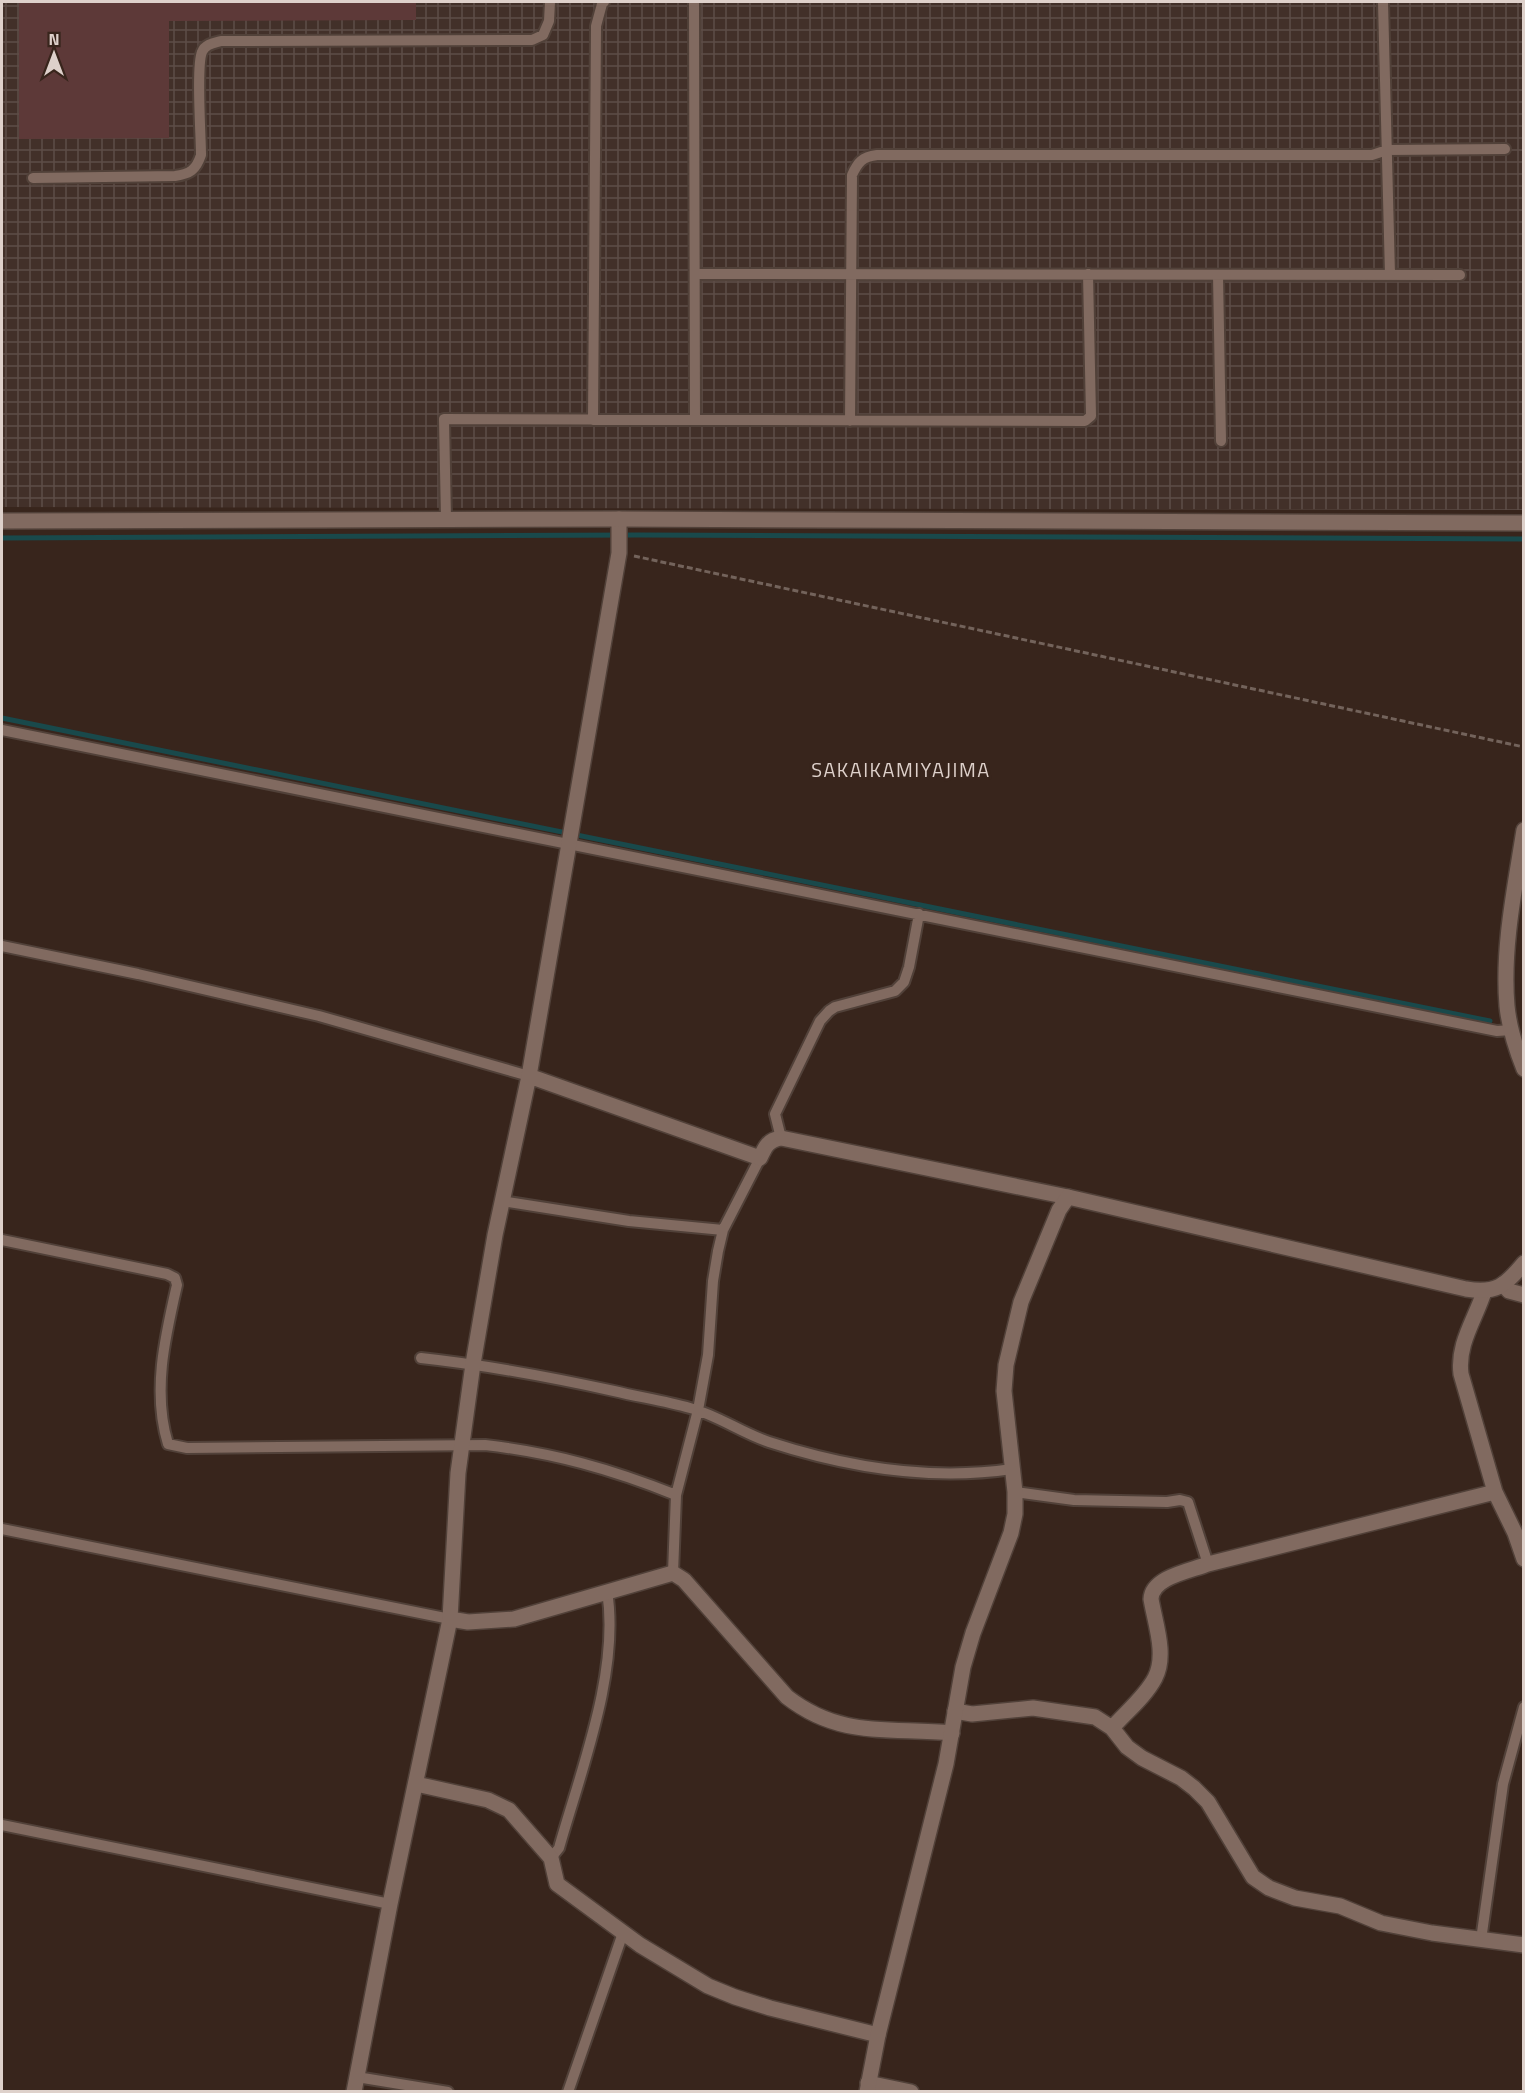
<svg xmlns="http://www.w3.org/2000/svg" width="1525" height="2093" viewBox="0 0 1525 2093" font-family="'Titillium Web',sans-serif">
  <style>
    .industrial { fill: url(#industrial-grid) }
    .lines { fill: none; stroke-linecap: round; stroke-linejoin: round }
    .stream { stroke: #19494b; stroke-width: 5 }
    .building { fill: #5d3938 }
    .lane-casing { stroke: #514139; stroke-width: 14 }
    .street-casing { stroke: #514139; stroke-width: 18 }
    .secondary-casing { stroke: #514139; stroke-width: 18 }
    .path { stroke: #73635b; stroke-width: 3; stroke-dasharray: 6 3; stroke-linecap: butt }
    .lane { stroke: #816a60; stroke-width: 10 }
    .street { stroke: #816a60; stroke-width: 15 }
    .secondary { stroke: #816a60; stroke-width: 15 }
    .labels { text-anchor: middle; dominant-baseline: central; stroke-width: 6; stroke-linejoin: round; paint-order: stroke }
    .quarter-label { font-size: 20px; letter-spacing: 1.5px; fill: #ded1cb; stroke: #38251c }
  </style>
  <defs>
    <pattern id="industrial-grid" width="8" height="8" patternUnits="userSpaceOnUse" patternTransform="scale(1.5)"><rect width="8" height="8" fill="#423029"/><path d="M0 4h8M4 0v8" fill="none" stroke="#5d4d47"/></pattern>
  </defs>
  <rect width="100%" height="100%" fill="#38251c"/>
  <path class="industrial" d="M2,2H1523V510L2,507Z"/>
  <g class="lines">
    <path class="stream" d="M2,538L638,535L1524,539
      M2,718L1490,1021"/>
  </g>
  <path class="building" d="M19,2H416V20L169,21V138L19,139Z"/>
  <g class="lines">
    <defs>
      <path id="lane" d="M694,2L695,420
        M1383,2L1390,275
        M33,178L175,176C190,174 196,170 201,155C201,136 196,66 202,52C205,44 214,43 221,41L532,40L543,35L549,21L550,2
        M695,274L1460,275
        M1218,275L1221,441
        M593,420L596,26L602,4L604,2
        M850,421L852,175C858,162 862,157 877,155H1372L1387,150L1505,149
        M446,519L444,419L1085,421L1091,416L1088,274
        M2,730L1497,1031L1511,1030
        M2,946L138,974L319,1016L529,1076
        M781,1138L775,1114L820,1021L829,1011L835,1007L895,991L904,982L909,967L919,914
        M502,1201L629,1221L723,1230
        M2,1240L167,1274L175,1278L177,1285C165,1337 152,1392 168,1444L187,1448L485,1445C554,1453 611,1469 676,1495
        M421,1358C486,1365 550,1377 614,1391C639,1397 665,1401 690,1408C717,1415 742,1433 769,1442C846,1467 931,1481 1012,1469
        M1015,1492L1074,1500L1167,1502L1180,1500L1188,1502L1208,1564
        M2,1529L450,1619
        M673,1573L676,1495L698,1410L708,1355L713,1281L718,1251L723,1230L760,1158
        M2,1825L390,1904
        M551,1858L559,1848C581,1770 620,1671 607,1591
        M1481,1940L1503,1784L1524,1707
        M357,2077L448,2092
        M568,2092L623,1933"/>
      <path id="street" d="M529,1076L760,1158C765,1147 768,1140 781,1138L1068,1197
        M1503,1284L1509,1291L1524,1295
        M1484,1292C1475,1320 1457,1344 1461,1374L1495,1492L1515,1533L1524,1559
        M450,1619L468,1622L514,1619L673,1573L684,1580L787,1697C841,1739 890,1727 952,1733
        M955,1711L972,1714L1033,1708L1095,1717L1112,1728L1127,1747L1142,1758L1181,1778L1194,1788L1208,1802L1253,1877L1269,1888L1295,1898L1340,1906L1381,1923L1432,1933L1524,1945
        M1112,1728C1126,1712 1145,1697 1155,1678C1167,1655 1155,1623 1151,1599C1152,1577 1190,1571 1208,1564L1495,1492
        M416,1784L488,1800L509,1810L551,1858L557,1884L640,1945L708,1986L735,1997L770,2008L878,2035
        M868,2083L911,2092
        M354,2092L390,1904L450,1619L458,1473L473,1364L495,1235L529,1076L619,553V519"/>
      <path id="secondary" d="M2,521L619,519L1524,523
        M1524,830C1515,887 1502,948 1507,1006C1509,1027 1516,1049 1524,1069
        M867,2092L878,2035L946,1764L963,1667L973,1633L1011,1533L1015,1514V1492L1004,1391L1006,1365L1021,1302L1059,1210L1068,1197L1466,1289C1496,1294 1505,1286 1524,1263"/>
    </defs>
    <use href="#lane" class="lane-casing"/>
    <use href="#street" class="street-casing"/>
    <use href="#secondary" class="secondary-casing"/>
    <path class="path" d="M634,556L1524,747"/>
    <use href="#lane" class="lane"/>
    <use href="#street" class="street"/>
    <use href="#secondary" class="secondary"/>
  </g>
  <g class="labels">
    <g class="quarter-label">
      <text x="901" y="769">SAKAIKAMIYAJIMA</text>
    </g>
  </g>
  <rect width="1525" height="2093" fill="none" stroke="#ded1cb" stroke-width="6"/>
  <g transform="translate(54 54)" stroke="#38251c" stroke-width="4.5" paint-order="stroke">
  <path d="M0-4.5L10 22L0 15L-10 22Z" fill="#ded1cb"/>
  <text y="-9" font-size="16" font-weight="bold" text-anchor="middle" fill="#ded1cb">N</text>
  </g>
</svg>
